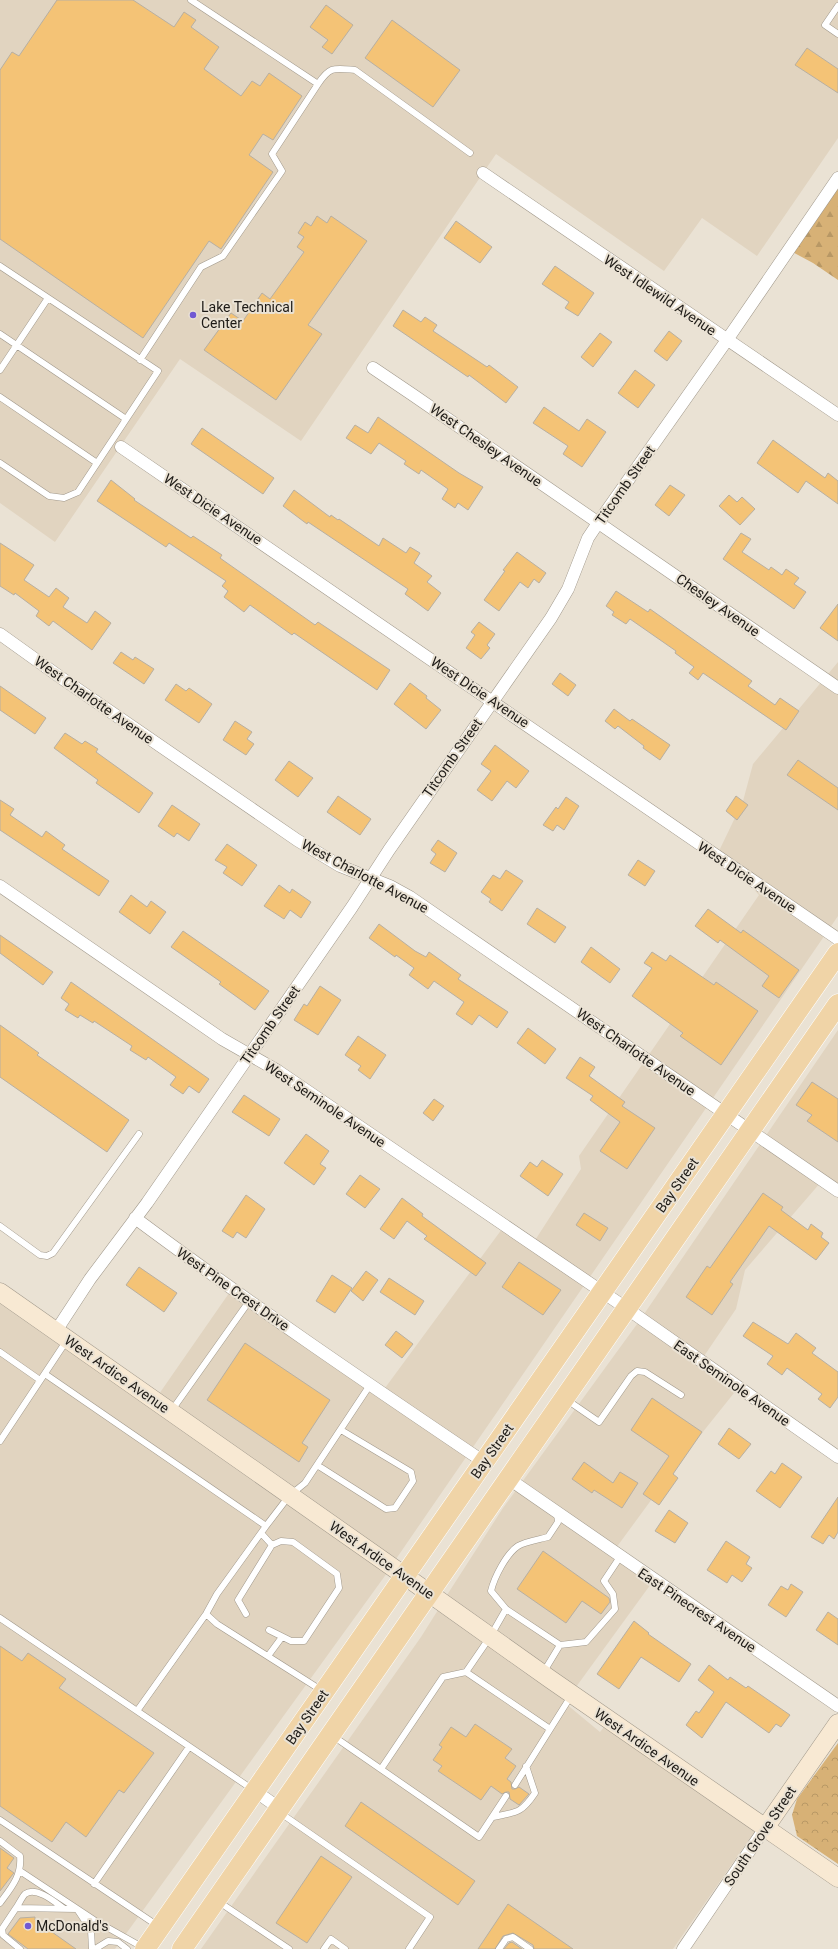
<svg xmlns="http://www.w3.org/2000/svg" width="838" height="1949" viewBox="0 0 838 1949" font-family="Roboto,sans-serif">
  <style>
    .built { fill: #e1d4c0 }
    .forest { fill: url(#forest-firs) }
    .park { fill: url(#park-crowns) }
    .building { fill: #f4c376; stroke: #b7afa2 }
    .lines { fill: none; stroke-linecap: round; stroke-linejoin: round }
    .lane-casing { stroke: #a0988b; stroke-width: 7 }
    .street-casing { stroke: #a0988b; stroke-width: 13 }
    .secondary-casing { stroke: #a0988b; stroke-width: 19 }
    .primary-casing { stroke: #fff; stroke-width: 21 }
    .lane { stroke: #fff; stroke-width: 6 }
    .street { stroke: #fff; stroke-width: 12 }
    .secondary { stroke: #f8e9d3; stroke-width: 18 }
    .primary { stroke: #f0d4a7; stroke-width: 20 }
    .poi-dot { fill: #7159d3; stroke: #eae2d4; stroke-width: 1.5 }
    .labels { text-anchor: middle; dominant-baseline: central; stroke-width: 4; stroke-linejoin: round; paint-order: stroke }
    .street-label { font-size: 14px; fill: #1e1b17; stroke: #eae2d4 }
    .poi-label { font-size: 14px; fill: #1e1b17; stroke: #eae2d4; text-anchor: start }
  </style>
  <defs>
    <pattern id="forest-firs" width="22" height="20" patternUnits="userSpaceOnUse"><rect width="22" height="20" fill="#d7b176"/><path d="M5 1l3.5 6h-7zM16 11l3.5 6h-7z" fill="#b89865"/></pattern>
    <pattern id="park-crowns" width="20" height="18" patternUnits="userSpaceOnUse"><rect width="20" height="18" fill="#d7b176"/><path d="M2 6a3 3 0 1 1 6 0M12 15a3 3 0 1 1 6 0" fill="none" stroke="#b89865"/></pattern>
  </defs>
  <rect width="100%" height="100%" fill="#eae2d4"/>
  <path class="built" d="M0,0H838V138L757,256L702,218L664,271L496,154L301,441L180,359L55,542L0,503Z
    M838,662V916L396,1559L159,1394L234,1286L385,1388L502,1229L530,1248L581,1169L579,1156L759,895L719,851L743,801L753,764Z
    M838,1030V1192L821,1182L745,1270L736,1309L700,1362L734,1393L682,1458L616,1548L656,1577L576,1687L447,1595L503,1508L640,1320Z
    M0,1302L387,1573L115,1949H0Z
    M438,1610L566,1701L565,1703L600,1732L604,1727L755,1831L673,1949H201L421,1637Z"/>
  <path class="forest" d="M838,176V280L813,263L785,248Z"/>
  <path class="park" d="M838,1743V1864L797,1836L792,1815L797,1799Z"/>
  <path class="building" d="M57,0H133L174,27L184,12L196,20L191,27L219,47L204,69L241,96L252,81L260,86L269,73L302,96L273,140L263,134L249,155L273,172L221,249L209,241L143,338L0,239V70L12,52L19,56Z
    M326,5L353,25L332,54L322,47L328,40L310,27Z
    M392,20L460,70L433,107L365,58Z
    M807,48L838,69V93L795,65Z
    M317,216L327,223L331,216L367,241L308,325L322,334L276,400L204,350L231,313L243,321L262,293L270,299L304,252L297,247L304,237L298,233L305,222L311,226Z
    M456,221L492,247L480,263L444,238Z
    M555,266L594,293L578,316L565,308L569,302L542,284Z
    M403,310L421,322L425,317L437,325L433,331L487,367L489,365L518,387L506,403L469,375L468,377L393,326Z
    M669,331L682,341L667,361L654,351Z
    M600,333L612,342L593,367L581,357Z
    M635,370L655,385L638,408L618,393Z
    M544,407L579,431L587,419L606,432L582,467L563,454L568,446L533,423Z
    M378,417L459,473L483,487L468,510L458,503L455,508L442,499L448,489L421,470L419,474L404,464L406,461L379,443L371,454L346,438L355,425L368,433Z
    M202,428L274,478L263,494L191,444Z
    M773,440L825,478L828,473L838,481V504L806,481L798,493L757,463Z
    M111,480L135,499L134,500L191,538L193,536L222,555L220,558L315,625L318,622L390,670L377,690L294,633L292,635L250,605L244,612L224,597L228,591L222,586L226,581L169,543L166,547L97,501Z
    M670,485L685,495L669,516L655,505Z
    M294,490L330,517L331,515L338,520L339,519L379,546L383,538L406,553L410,547L420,553L414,563L432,576L427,582L441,593L428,611L405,594L408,589L308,522L307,524L283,506Z
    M729,495L737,502L742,497L755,509L740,525L719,506Z
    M741,533L751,539L742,552L769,570L771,567L782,575L786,569L799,578L794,584L806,592L794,609L723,559Z
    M0,543L34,565L24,580L49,597L56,588L69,598L63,607L87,623L95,611L111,623L92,650L53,621L49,626L36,616L39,611L15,593L14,595L0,586Z
    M517,552L546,573L539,583L534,579L528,588L520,582L499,611L484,600L505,571L503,570Z
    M616,591L648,612L650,609L752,681L748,686L775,705L780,698L799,711L786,730L703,673L698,680L689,673L694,667L675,653L676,651L630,619L626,624L612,615L614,612L606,606Z
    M838,604V641L820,628Z
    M479,622L495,634L487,645L490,648L481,659L466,648L475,635L471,632Z
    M121,652L133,660L135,657L154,669L144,684L113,663Z
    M560,673L576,685L568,696L552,684Z
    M410,683L427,696L426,698L441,710L426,729L394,704Z
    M176,684L186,691L189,688L212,704L199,723L165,700Z
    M0,686L46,718L35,734L0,710Z
    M614,709L630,721L632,719L670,745L660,760L643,748L644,746L618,726L615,729L605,721Z
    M235,721L252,732L247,739L254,744L246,755L223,740Z
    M65,733L82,744L85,741L98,749L96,752L153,793L139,813L96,783L98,780L54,748Z
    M495,745L529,771L516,788L507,781L492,801L477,790L491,771L481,764Z
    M798,760L838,788V810L787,775Z
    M289,761L313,778L298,797L275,780Z
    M338,796L371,819L360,835L327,812Z
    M736,796L748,805L737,820L726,811Z
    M566,797L579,806L564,830L557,825L553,831L543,825L556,807L558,809Z
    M0,800L14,809L10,815L42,837L46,831L65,845L62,849L109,881L99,896L0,830Z
    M172,805L200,824L189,841L177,833L174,837L158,826Z
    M438,840L457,853L445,872L430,863L436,854L431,850Z
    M227,844L257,865L242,886L223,873L227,867L215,860Z
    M638,860L655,871L645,886L628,875Z
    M506,870L523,881L502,911L489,902L491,899L481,892L493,875L500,879Z
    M279,885L290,893L292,889L311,902L301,918L290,910L284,919L264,906Z
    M131,895L147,907L151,901L166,912L150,934L119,912Z
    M537,908L566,927L555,943L527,924Z
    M708,909L741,933L743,930L799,970L779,998L762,986L769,976L720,940L718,943L695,926Z
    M379,924L415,951L426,957L429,952L461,975L458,979L508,1012L497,1028L479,1015L472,1025L456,1014L464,1002L434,981L428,989L409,975L414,968L396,955L395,957L369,938Z
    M183,931L269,991L255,1010L219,984L221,982L171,947Z
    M0,935L53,972L43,985L0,953Z
    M591,947L620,969L610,983L581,962Z
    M652,952L666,961L670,955L714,985L716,982L758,1011L721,1065L680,1036L683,1033L632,996L652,968L644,963Z
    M71,982L209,1079L199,1093L189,1086L183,1094L170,1085L176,1077L148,1057L146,1060L130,1050L132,1046L94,1021L93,1023L80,1015L78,1018L65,1010L69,1004L61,998Z
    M320,986L341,1000L318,1035L294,1020L304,1004L307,1006Z
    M0,1025L39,1053L37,1055L129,1120L107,1152L0,1077Z
    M528,1028L556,1049L545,1064L517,1043Z
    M358,1036L386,1055L370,1079L358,1070L361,1066L345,1055Z
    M580,1057L595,1067L589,1076L625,1102L622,1106L655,1128L627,1169L600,1151L620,1122L590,1100L593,1096L566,1078Z
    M812,1082L838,1099V1142L807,1121L812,1115L796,1105Z
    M244,1095L280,1119L269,1136L232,1112Z
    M434,1099L444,1106L433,1121L423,1113Z
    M306,1134L329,1151L320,1164L326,1168L314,1185L284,1163Z
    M542,1160L563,1174L548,1196L520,1176L530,1162L537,1167Z
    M360,1175L380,1189L365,1208L346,1194Z
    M763,1193L783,1207L781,1210L808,1230L811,1224L823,1233L821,1237L829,1243L816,1260L769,1226L730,1282L733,1284L712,1315L686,1297L707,1266L710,1268Z
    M246,1195L265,1209L246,1238L237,1232L233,1238L222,1231Z
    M402,1198L423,1214L422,1216L486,1263L476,1276L424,1239L427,1236L407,1221L394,1239L380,1229Z
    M584,1213L608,1228L600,1241L576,1225Z
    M519,1262L561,1290L543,1315L502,1287Z
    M139,1267L177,1293L164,1312L126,1285Z
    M366,1271L378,1280L363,1301L351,1291Z
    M332,1275L352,1288L335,1313L316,1301Z
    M389,1278L424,1301L415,1315L380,1292Z
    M753,1322L788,1344L796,1333L816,1348L812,1353L838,1372V1397L830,1408L818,1399L822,1394L787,1368L782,1375L767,1364L773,1356L743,1336Z
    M396,1331L413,1344L402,1358L385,1345Z
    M245,1343L330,1400L302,1443L308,1447L299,1462L207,1400Z
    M652,1398L702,1432L673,1474L678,1478L659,1505L643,1494L669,1456L631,1430Z
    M729,1428L751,1444L739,1459L718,1444Z
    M584,1462L613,1483L620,1472L638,1483L622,1508L594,1490L592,1493L572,1479Z
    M782,1463L802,1477L780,1508L756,1491L771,1471L775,1474Z
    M838,1497V1532L834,1539L829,1535L823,1544L811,1537Z
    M669,1510L688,1523L675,1543L655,1531Z
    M726,1541L750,1557L746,1564L752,1568L742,1582L732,1575L727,1583L707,1570Z
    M543,1551L609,1598L610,1602L601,1614L582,1601L566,1623L517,1589Z
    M791,1584L803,1592L786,1617L768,1605L781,1586L788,1590Z
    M828,1612L838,1619V1645L816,1630Z
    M634,1621L649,1633L648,1634L691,1664L679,1682L641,1657L619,1689L597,1674Z
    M0,1646L22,1661L28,1653L66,1679L59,1688L154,1753L124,1793L119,1790L86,1837L66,1822L52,1842L0,1806Z
    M709,1665L728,1680L730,1677L746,1688L748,1686L790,1715L781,1727L776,1724L769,1733L726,1702L702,1738L686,1725L696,1711L699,1713L714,1692L698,1680Z
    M475,1724L512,1749L505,1758L516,1766L507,1779L511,1782L512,1789H515L519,1787L529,1794L519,1805L510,1799L509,1792H506L502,1794L491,1786L481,1800L438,1771L442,1766L433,1760L442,1747L439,1745L451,1727L466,1737Z
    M361,1802L475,1881L458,1905L345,1826Z
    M0,1848L14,1858L7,1868L14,1873L13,1874L0,1891Z
    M321,1856L352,1877L307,1943L276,1923Z
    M508,1904L573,1949H534L533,1945L513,1933L503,1936L495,1949H478Z
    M35,1917V1920L76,1949H28L8,1934L20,1918Z
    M512,1942L522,1949H504L509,1943Z"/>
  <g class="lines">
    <defs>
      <path id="lane" d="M191,0L318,84C330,66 334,68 355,70L470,153
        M838,6L825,25L838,34
        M0,266L158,371L78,492L64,498L49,496L0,463
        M0,334L126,419
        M140,360L201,267L223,256L282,171L272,154L318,84
        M0,370L48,298
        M0,397L97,463
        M0,1226L40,1255L47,1256L53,1253L139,1134
        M0,1352L40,1380
        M45,1374L266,1526
        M567,1400L599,1422L631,1376L637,1371L645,1372L681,1395
        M172,1410L250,1300
        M0,1441L67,1340
        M317,1465L386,1509L395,1508L413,1481L411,1472L341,1430
        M506,1609L560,1645L586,1642L615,1609L613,1594L604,1581L620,1557
        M206,1614L217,1624L321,1690
        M246,1614L238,1600L272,1545L261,1533
        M0,1618L252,1789
        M269,1630L291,1641H304L339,1588L337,1574L293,1542L281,1541L272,1545
        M268,1656L282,1637
        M466,1672L550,1729
        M543,1673L560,1645
        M137,1711L206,1614L217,1594L266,1526L289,1496L305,1483L370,1385
        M333,1736L479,1837L506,1796
        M381,1769L443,1677L466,1672L490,1637L506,1609L491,1591C494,1578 506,1554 518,1546C524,1542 541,1539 548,1537L558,1522L557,1513
        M515,1785L571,1696
        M279,1812L430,1917L409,1949
        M493,1817C516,1812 521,1814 535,1793L526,1766
        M0,1820L158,1926
        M0,1841L20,1856C22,1876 11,1888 0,1903
        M20,1871L94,1920L144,1948
        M94,1884L189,1747
        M219,1902L289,1949
        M16,1908C19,1904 22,1897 25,1894C36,1886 55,1902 63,1908
        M20,1949L3,1935L2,1929L16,1908L77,1909L91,1930L92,1949
        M95,1949L108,1941L118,1942L127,1949
        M324,1949L331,1939L345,1949
        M499,1949L506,1939L513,1937L530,1949"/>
      <path id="street" d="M483,173L838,415
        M373,368L413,395L838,688
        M121,447L838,939
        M0,634L60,677L297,840L340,866L390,886L410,897L838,1191
        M0,886L222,1039L278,1071L626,1308L838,1457
        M135,1218C249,1303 367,1383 484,1462
        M56,1331L90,1279L147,1203L352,907L389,850L551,618L568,589L588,538L598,523L727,340L838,178
        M509,1479L838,1706
        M255,1791L279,1808
        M683,1949L765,1828"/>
      <path id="secondary" d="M0,1292L405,1576L550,1679L838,1878
        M765,1828L838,1723"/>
      <path id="primary" d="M145,1949L838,953
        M182,1949L838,1004"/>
    </defs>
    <use href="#lane" class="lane-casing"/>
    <use href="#street" class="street-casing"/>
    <use href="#secondary" class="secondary-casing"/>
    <use href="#primary" class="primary-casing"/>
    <use href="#lane" class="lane"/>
    <use href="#street" class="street"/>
    <use href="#secondary" class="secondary"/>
    <use href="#primary" class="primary"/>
  </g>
  <g class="poi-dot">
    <circle cx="193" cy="315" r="4"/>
    <circle cx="28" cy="1926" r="4"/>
  </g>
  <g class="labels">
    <g class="street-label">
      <text transform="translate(660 295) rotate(34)">West Idlewild Avenue</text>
      <text transform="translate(486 445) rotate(35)">West Chesley Avenue</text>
      <text transform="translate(625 485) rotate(-55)">Titcomb Street</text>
      <text transform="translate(213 509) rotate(34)">West Dicie Avenue</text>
      <text transform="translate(718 605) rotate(35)">Chesley Avenue</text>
      <text transform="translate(480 692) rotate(34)">West Dicie Avenue</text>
      <text transform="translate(94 700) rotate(35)">West Charlotte Avenue</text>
      <text transform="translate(452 758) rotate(-55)">Titcomb Street</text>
      <text transform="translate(365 876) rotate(28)">West Charlotte Avenue</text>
      <text transform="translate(747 877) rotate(34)">West Dicie Avenue</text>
      <text transform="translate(270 1025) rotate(-55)">Titcomb Street</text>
      <text transform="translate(636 1052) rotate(35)">West Charlotte Avenue</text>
      <text transform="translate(325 1104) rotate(34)">West Seminole Avenue</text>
      <text transform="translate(677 1185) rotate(-55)">Bay Street</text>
      <text transform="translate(233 1289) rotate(35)">West Pine Crest Drive</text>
      <text transform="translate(117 1374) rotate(35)">West Ardice Avenue</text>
      <text transform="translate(732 1383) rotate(35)">East Seminole Avenue</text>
      <text transform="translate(492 1451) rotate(-55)">Bay Street</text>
      <text transform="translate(382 1560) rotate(35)">West Ardice Avenue</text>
      <text transform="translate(697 1610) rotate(34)">East Pinecrest Avenue</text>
      <text transform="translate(307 1717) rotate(-55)">Bay Street</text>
      <text transform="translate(647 1747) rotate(35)">West Ardice Avenue</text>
      <text transform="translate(760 1836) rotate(-56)">South Grove Street</text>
    </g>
    <g class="poi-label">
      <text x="201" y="307">Lake Technical<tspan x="201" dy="16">Center</tspan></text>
      <text x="36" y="1926">McDonald's</text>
    </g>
  </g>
</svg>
